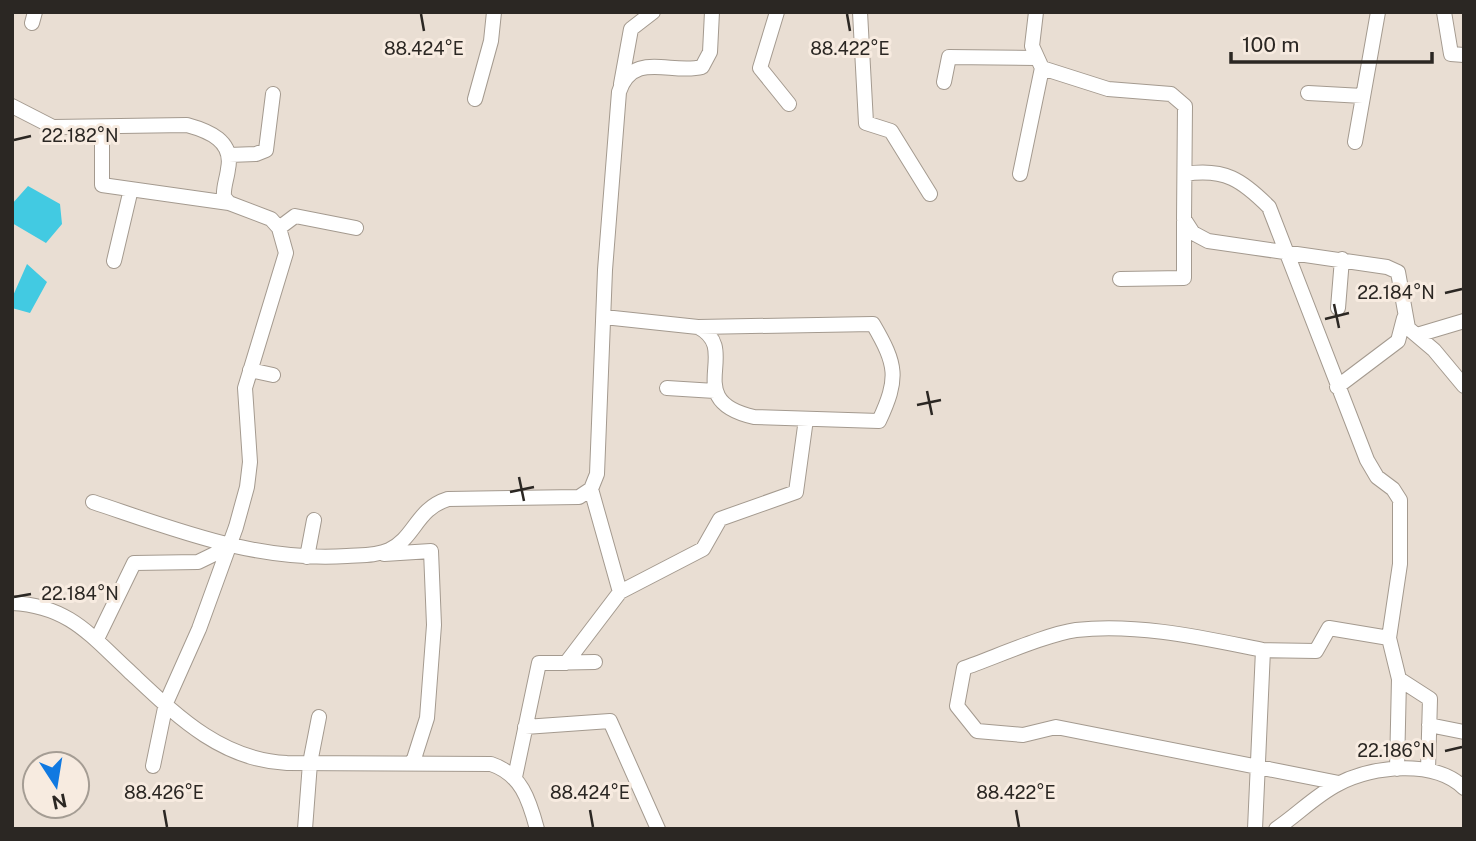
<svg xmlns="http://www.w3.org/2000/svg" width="1476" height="841" viewBox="0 0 1476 841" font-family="'Public Sans',sans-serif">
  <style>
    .water { fill: #42cae2 }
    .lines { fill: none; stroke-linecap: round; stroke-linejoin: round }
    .minor-casing { stroke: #a49a8f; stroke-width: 16 }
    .minor { stroke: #fff; stroke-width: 14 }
    .ticks { fill: none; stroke: #2b2723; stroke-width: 2.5 }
    .ticks-label { font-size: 18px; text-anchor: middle; fill: #2b2723; stroke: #f7ebe0; stroke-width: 6; stroke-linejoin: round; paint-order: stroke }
  </style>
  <rect width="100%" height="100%" fill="#e9ded3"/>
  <path class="water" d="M28,186L60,204L62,224L46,243L12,223V204Z
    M27,264L47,282L30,313L12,308V298Z"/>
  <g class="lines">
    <defs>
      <path id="minor" d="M777,12L760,68L789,104
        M860,12L866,123L891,131L930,194
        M1036,12L1032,46L1042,68L1108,89L1171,94L1185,106L1184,219L1193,233L1208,241L1387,267L1398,272L1408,328L1434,350L1464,386
        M1444,12L1451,54L1464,55
        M32,23L35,12
        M944,82L949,57L1036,58
        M621,84L631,29L653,12
        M1308,93L1363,96
        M475,99L491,41L494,12
        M12,106L53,127L187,125C209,131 234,141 228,169C227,179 223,187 224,197L229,203L271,219L279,228L286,253L245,388L250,462L247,487L236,527L199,629L166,703L153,766
        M102,127V185L229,203
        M1355,142L1378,12
        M229,155L256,154L266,150L273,94
        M1020,174L1042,68
        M1185,174C1225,168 1242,180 1269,207L1367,460L1377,477L1393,489L1400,500V564L1389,638L1399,679L1397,769
        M279,228L295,216L356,228
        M114,261L131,189
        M1120,279L1184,278V221
        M1338,308L1342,259
        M604,317L698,327C743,350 679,400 754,417L879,421C899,378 897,365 873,324L698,327
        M1417,335L1464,321
        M250,370L273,375
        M1337,387L1398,341L1404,318
        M667,388L715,391
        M93,502C177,530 256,562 347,556C361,555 376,556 389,550C415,538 416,509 448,499L579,497L591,489L597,474L605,270L619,92C633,50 671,75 702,67L710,52L712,12
        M384,554L431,551L434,625L427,718L413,762
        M307,557L314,520
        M620,592L703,549L720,519L796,492L806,419
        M12,603C69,606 90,635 129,671C176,715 220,760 287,763L491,764C521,774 529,799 537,829
        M97,639L134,563L198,562L229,547
        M1263,650C1203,638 1138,623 1076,630C1047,634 993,658 964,668L957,706L977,731L1023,735L1056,727L1339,783
        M566,663L620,592L591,489
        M1399,679L1430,699L1428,770
        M1429,725L1464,732
        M525,727L610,721L658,829
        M515,777L539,663L595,662
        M305,829L310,763L319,717
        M1255,829L1263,650L1316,651L1329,628L1389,638
        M1276,829C1297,815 1316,795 1338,784C1373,766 1434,759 1464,788"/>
    </defs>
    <use href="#minor" class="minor-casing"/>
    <use href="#minor" class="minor"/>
  </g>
  <path class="ticks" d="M421,14L424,31M847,14L850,31M14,140L31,136M1445,293L1462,289M1334,304L1339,328M1325,319L1349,313M927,391L932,415M917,405L941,400M519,477L524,501M510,492L534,487M14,597L31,594M1445,751L1462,747M164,810L167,827M590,810L593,827M1016,810L1019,827"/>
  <g class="ticks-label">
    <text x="424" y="55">88.424°E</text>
    <text x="850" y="55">88.422°E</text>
    <text x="80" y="142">22.182°N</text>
    <text x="1396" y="299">22.184°N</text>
    <text x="80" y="600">22.184°N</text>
    <text x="1396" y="757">22.186°N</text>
    <text x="164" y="799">88.426°E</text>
    <text x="590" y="799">88.424°E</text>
    <text x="1016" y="799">88.422°E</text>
  </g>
  <rect width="1476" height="841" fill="none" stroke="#2b2723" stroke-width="28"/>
  <g transform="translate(56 785) rotate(168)"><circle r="33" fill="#f7ebe0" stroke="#a59d94" stroke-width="2"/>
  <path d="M0-5L12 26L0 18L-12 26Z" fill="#1079e1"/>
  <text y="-10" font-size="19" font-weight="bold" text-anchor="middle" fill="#2b2723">N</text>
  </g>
  <path d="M1231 52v10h201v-10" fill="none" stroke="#2b2723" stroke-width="3.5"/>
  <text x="1242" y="52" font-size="21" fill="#2b2723" stroke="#f7ebe0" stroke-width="5" paint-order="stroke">100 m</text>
</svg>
